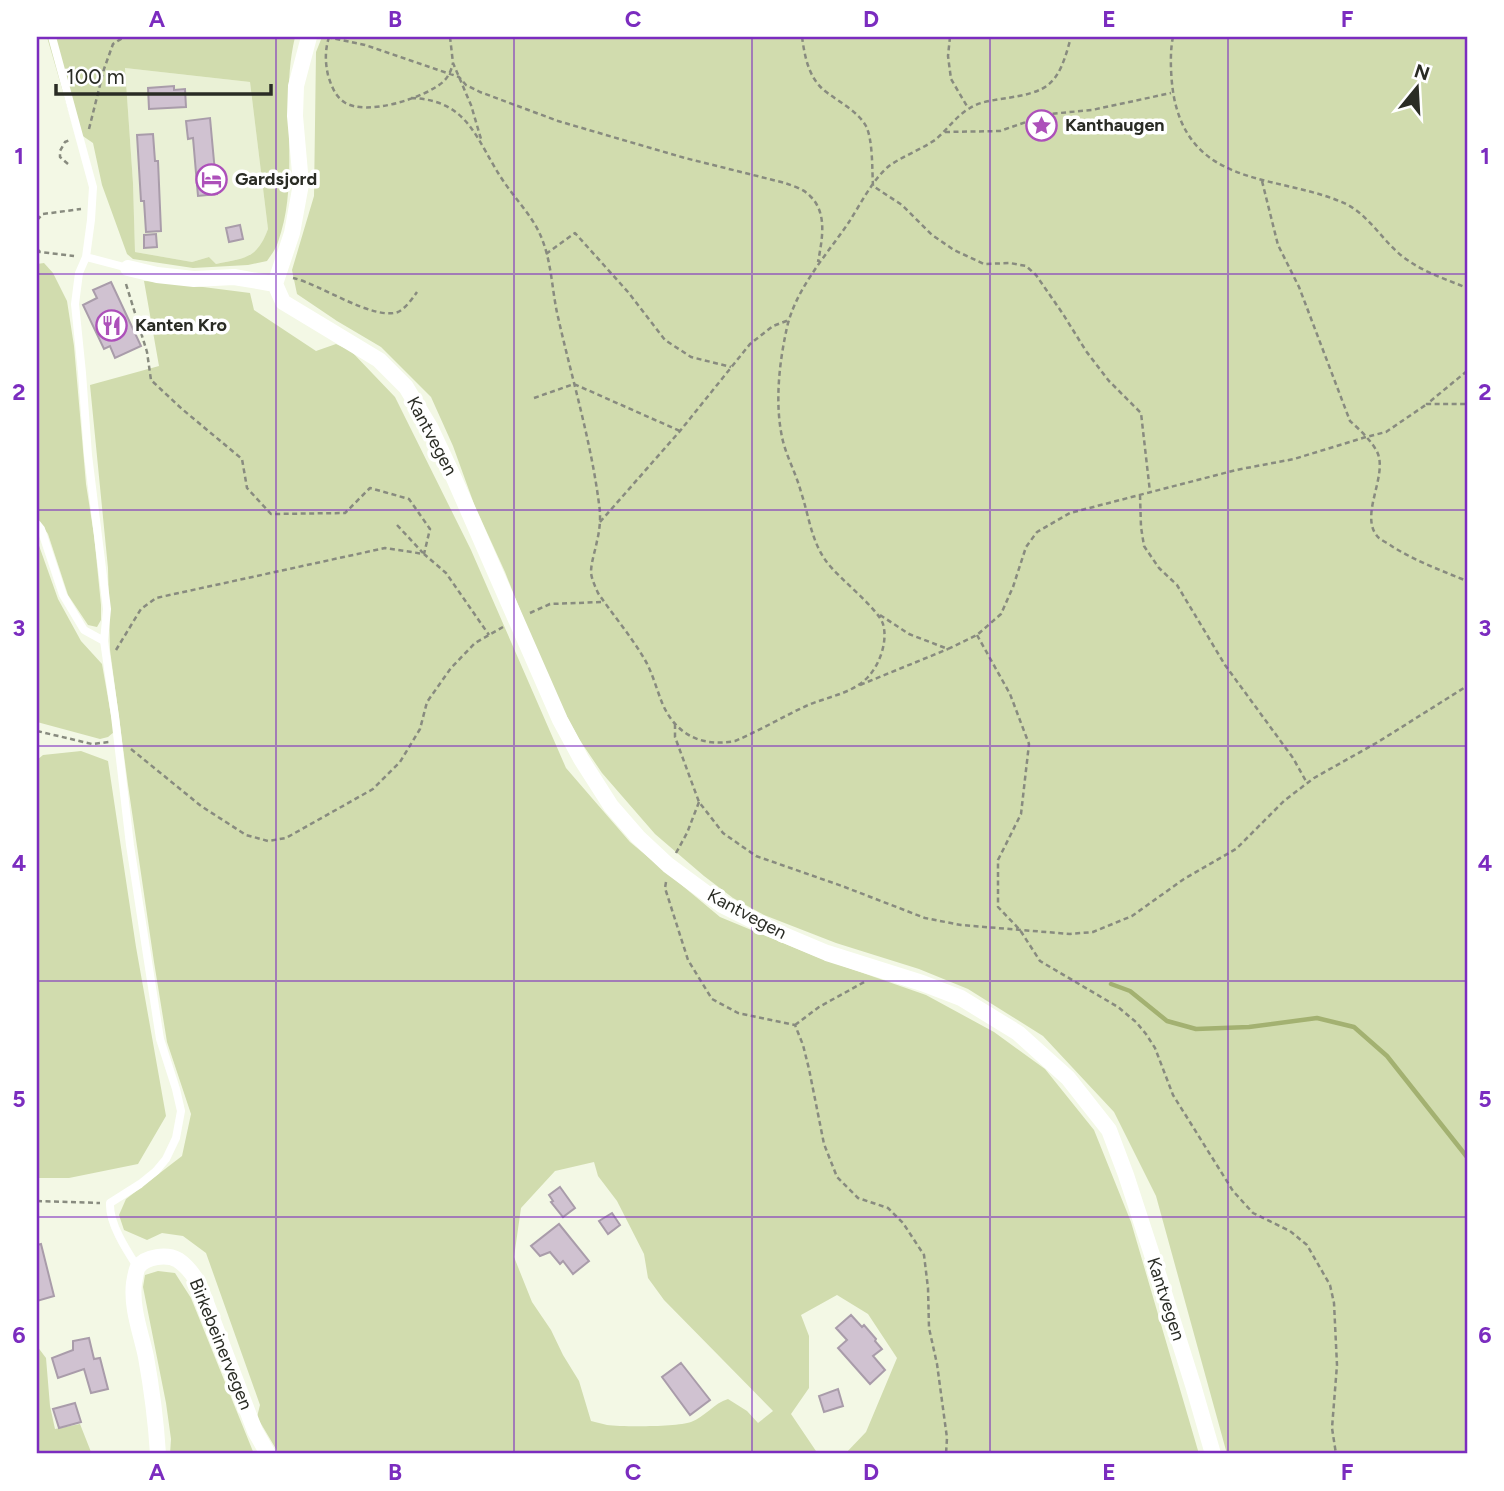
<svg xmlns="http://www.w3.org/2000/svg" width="1504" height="1491" viewBox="0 0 1504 1491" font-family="Figtree,sans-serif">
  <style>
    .built { fill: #eaf1d6 }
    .green { fill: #d1dcae; fill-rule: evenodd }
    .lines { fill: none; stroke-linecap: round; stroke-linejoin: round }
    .stream { stroke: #a3b171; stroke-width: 4.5 }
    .building { fill: #d0c2d1; stroke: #a99caa; stroke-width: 2 }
    .path { stroke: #888b7f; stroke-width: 2.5; stroke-dasharray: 5 3.5; stroke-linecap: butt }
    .service { stroke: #fff; stroke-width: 8 }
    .minor { stroke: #fff; stroke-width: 16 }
    .grid { fill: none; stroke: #7b2cbf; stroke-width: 2; stroke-opacity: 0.55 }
    .labels { text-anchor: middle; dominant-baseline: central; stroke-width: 7; stroke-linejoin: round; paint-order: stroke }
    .poi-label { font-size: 18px; font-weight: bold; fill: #2a2c25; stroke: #fff; text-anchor: start }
    .street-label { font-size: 18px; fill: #2a2c25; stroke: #fff }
    .neatline { fill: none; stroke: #7b2cbf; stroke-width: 2.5 }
    .grid-label { font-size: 23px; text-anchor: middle; font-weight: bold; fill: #7b2cbf }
  </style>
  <rect width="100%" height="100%" fill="#f3f8e5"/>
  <path class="built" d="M125,68L250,82L268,229L262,244L259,249L245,258L216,264L209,257L192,262L135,252L133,183Z"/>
  <path class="green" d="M47,37H295C279,103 301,179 278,242C276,249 271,255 267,261L248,265L193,268L133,259L127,254L102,185L93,143L74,130ZM125,68L250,82L268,229C257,259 245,258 216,264L209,257L192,262L135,252L133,183Z
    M322,37H1467V1453L1457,1454H1227L1156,1196L1114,1112L1043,1036L968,989L919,969L836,943L764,915L733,898L704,876L655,834L602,773L579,739L550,686L505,572L474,504L453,446L431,397L381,347L337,321L297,294L292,270L314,196L316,52Z
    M44,263L53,273L67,301L74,346L86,484L94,535L101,605V620L97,627L88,625L68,595L48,534L37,518V264Z
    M144,281L164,282L250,293L254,310L316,351L336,344L351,351L395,397L471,550L566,768L630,842L720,917L817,957L926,995L994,1032L1045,1069L1094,1130L1131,1222L1199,1454H845L866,1432L897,1358L868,1314L837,1295L801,1315L809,1336V1388L791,1414L818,1454H279L257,1417L260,1405L206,1253L183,1236L162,1233L147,1240L124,1230L119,1215L126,1199L182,1156L191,1114L167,1042L154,962L128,785L110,650L108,568L90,385L159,366ZM594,1162L598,1176L617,1201L644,1254L648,1278L664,1300L773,1411L758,1423L747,1411L728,1399C714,1403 705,1417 691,1422C677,1427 623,1427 607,1425C602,1424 596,1422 591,1421L579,1381L563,1355L551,1330L532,1302L514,1257L521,1208L555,1171Z
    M37,540L58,599L81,641L102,664L114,732L108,737L100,739L37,722Z
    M81,751L108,761L136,947L166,1116L138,1164L69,1178H37V760L43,755Z
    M158,1271L175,1273L191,1298L254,1454H170L171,1439L166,1403L143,1287L145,1275Z
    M37,1346L46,1358L50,1406L55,1429L80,1424L91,1452L84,1454H37Z"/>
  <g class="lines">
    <path class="stream" d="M1111,984L1130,991L1167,1021L1196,1029L1249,1027L1317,1018L1354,1027L1387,1056L1467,1157"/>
  </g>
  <path class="building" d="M174,86V90L185,89L186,107L149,109L148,88Z
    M210,118L217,194L198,196L193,138L188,139L186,121Z
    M153,134L155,161H158L161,231L146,232L144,201H141L137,135Z
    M240,225L243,239L229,242L226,228Z
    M156,234L157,247L144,248V235Z
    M111,282L141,346L115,358L110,346L104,349L83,305L97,298L93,290Z
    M560,1187L575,1208L563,1217L551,1202L553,1201L549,1195Z
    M612,1213L620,1225L608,1234L599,1221Z
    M559,1224L589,1261L573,1274L563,1261L560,1264L550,1252L540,1256L531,1246Z
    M41,1244L54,1296L37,1301V1245Z
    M851,1315L862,1327L864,1325L876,1339L875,1341L882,1349L873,1356L885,1370L870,1384L838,1348L847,1340L836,1328Z
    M89,1338L94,1359L100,1358L108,1389L91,1393L84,1369L58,1378L52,1358L73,1350V1341Z
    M681,1363L710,1400L690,1415L662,1377Z
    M838,1389L843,1406L824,1412L819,1396Z
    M75,1403L81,1422L59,1428L53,1409Z"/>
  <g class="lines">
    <path class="path" d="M327,37L365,45L459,77L466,85L480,92L558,121L685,158L785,183C793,186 804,189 810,196C828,213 822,240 818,262
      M329,37C325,50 325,62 328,75C331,85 335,96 344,102C366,117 424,98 443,82C449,76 451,71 453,63
      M450,37L453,63L471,105L481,139
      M802,37C805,58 809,81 829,94C841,103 858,112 866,126C873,140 872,170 873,186L902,205L932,235L954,250L984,264L1010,263L1026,266L1036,275L1063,314L1086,351L1109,381L1141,413L1150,492
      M950,37L948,56L951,79L968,108
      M1173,37C1169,54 1171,89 1176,106C1198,189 1284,175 1346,204C1372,217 1385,246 1409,261C1426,273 1448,280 1467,288
      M411,98C470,100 476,141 504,182C517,201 534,218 542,239C552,264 552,292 558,317C572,379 591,441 599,504C601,516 600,529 597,541C595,552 591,562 591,573C592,580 595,586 598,593C613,615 631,636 645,660C653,674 657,691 663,705C677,736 703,747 735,741C759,731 782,717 806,706C826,697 852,694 868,677C880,664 888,641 883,624C877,607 839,579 826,561C811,540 809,516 801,492C796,473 786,456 782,437C775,403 779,365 786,332C794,290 826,256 849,222C860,205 873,179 889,166C903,156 920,150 935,140C947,130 956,116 970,108C979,102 990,101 1000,99C1050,92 1058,86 1071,37
      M89,129L104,69L113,44L124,37
      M945,132L1000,131L1049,114L1092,110L1171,93
      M68,164L60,157V151L65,142L70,140
      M1262,181L1278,245L1299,287L1350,421C1360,430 1373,442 1378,454C1387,478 1358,518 1379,538C1383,541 1389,544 1393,547C1416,561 1442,571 1467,581
      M37,220L43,214L81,209
      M37,249L40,252L74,256
      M546,254L575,233L628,292L665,340L691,357L731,367
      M293,278C318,283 373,321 398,312C406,308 412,299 417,292
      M126,284L147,352L151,380L182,409L242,459L247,488L271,514L345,513L370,488L409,499L430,529L424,554
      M1467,371L1427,404H1467
      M534,398L574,384L680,431
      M1140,495L1141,527L1144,546L1159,568L1177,585L1225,665L1293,758L1307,783
      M600,522L680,431L750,344L773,326L789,320
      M397,525L423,553
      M530,613L550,604L602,602
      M880,615L909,634L948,649L977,635L1001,614L1013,587L1026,547L1037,532L1070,513L1236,470L1294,459L1366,437L1386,432L1427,404
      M977,635L1010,694L1029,744L1021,814L998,860V907L1020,930L1040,961L1118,1007L1136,1022L1146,1034L1155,1048L1173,1095L1233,1191L1253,1213L1290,1231L1307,1245L1330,1285L1334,1303L1337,1365L1332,1428L1336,1454
      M116,650L141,609L156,598L385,548L424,554L446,573L489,635
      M860,685L948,649
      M675,724V737L699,802L723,833L756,856L842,886L925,918L961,925L1070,934L1093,932L1132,916L1184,879L1236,849L1285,800L1314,778L1378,742L1467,686
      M37,731L92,744L109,742
      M131,749L201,806L246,835L268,841L286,838L373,789L400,762L420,729L427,702L451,668L475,643L503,627
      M676,853L687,833L699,802
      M666,882L665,888L688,960L712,999L738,1013L795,1025L803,1045L809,1069L824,1144L837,1177L858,1198L888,1208L903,1223L924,1255L928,1288L929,1328L937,1364L947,1438L946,1454
      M795,1025L819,1007L866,981
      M37,1201L100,1203"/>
    <path class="service" d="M52,37L93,187L91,220L86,257L128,268
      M86,257L79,273L75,304L82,373L88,455L107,609L104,641L115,716L130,845L160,1039L176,1089L181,1111L176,1138L166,1159L156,1171L140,1184L110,1203C109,1224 127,1251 138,1268
      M37,524L41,529L63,595L84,630L104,641"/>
    <path class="minor" d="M309,37L296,86L295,116L301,184L292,233L275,284L283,302L379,360L406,387L430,427L453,476L560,720L581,759L611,806L638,837L668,865L722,905L770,929L827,953L922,983L961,998L1018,1033L1068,1078L1109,1130L1126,1175L1155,1264L1193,1385L1213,1454
      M128,268L157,275L194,279L234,277L275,284
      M158,1454C156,1422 152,1390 146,1357C141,1333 131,1308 134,1283C135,1278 136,1270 138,1267C146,1256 167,1254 178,1260C187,1266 193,1274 199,1284L255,1431L268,1454"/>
  </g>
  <path class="grid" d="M276,37V1454M514,37V1454M752,37V1454M990,37V1454M1228,37V1454M37,274H1467M37,510H1467M37,746H1467M37,981H1467M37,1217H1467"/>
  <defs>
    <symbol id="sight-ring" viewBox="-11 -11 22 22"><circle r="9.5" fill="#fff" stroke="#ad50ba" stroke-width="1.5"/><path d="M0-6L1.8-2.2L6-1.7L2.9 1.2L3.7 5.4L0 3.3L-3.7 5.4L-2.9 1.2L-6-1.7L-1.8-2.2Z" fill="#ad50ba"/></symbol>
    <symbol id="hotel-ring" viewBox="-11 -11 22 22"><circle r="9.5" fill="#fff" stroke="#ad50ba" stroke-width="1.5"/><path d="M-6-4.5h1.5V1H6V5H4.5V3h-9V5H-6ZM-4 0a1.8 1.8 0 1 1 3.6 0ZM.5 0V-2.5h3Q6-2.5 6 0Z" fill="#ad50ba"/></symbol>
    <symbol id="restaurant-ring" viewBox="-11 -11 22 22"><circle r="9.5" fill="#fff" stroke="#ad50ba" stroke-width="1.5"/><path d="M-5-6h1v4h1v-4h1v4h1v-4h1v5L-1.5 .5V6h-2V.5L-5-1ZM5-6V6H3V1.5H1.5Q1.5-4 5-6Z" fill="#ad50ba"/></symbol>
  </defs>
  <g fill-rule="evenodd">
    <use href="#sight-ring" x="1024" y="108" width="35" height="35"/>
    <use href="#hotel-ring" x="194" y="162" width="35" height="35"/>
    <use href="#restaurant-ring" x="94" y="308" width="35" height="35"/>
  </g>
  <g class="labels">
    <g class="poi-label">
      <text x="1065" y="125">Kanthaugen</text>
      <text x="235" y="179">Gardsjord</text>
      <text x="135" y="325">Kanten Kro</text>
    </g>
    <g class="street-label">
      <text transform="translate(432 436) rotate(62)">Kantvegen</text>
      <text transform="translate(747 914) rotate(28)">Kantvegen</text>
      <text transform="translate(1166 1299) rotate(72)">Kantvegen</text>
      <text transform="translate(221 1344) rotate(68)">Birkebeinervegen</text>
    </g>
  </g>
  <rect width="1504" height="1491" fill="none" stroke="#ffffff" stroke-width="77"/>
  <g transform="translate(1417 88) rotate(18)" stroke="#ffffff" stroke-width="5" paint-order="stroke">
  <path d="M0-5L12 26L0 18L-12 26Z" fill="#2a2c25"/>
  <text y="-10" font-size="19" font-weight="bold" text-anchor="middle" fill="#2a2c25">N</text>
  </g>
  <path d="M56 84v10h215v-10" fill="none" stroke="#2a2c25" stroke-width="3.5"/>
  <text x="66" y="84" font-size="21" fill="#2a2c25" stroke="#ffffff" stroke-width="5" paint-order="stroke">100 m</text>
  <rect x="38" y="38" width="1428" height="1414" class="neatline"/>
  <g class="grid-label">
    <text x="157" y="27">A</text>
    <text x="395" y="27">B</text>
    <text x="633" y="27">C</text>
    <text x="871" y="27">D</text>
    <text x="1109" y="27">E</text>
    <text x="1347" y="27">F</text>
    <text x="19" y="164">1</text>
    <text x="1485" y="164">1</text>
    <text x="19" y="400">2</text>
    <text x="1485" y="400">2</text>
    <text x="19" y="636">3</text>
    <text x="1485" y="636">3</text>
    <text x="19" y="871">4</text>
    <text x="1485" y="871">4</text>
    <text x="19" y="1107">5</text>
    <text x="1485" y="1107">5</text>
    <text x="19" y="1343">6</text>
    <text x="1485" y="1343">6</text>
    <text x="157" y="1480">A</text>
    <text x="395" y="1480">B</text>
    <text x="633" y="1480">C</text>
    <text x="871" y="1480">D</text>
    <text x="1109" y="1480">E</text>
    <text x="1347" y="1480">F</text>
  </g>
</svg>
